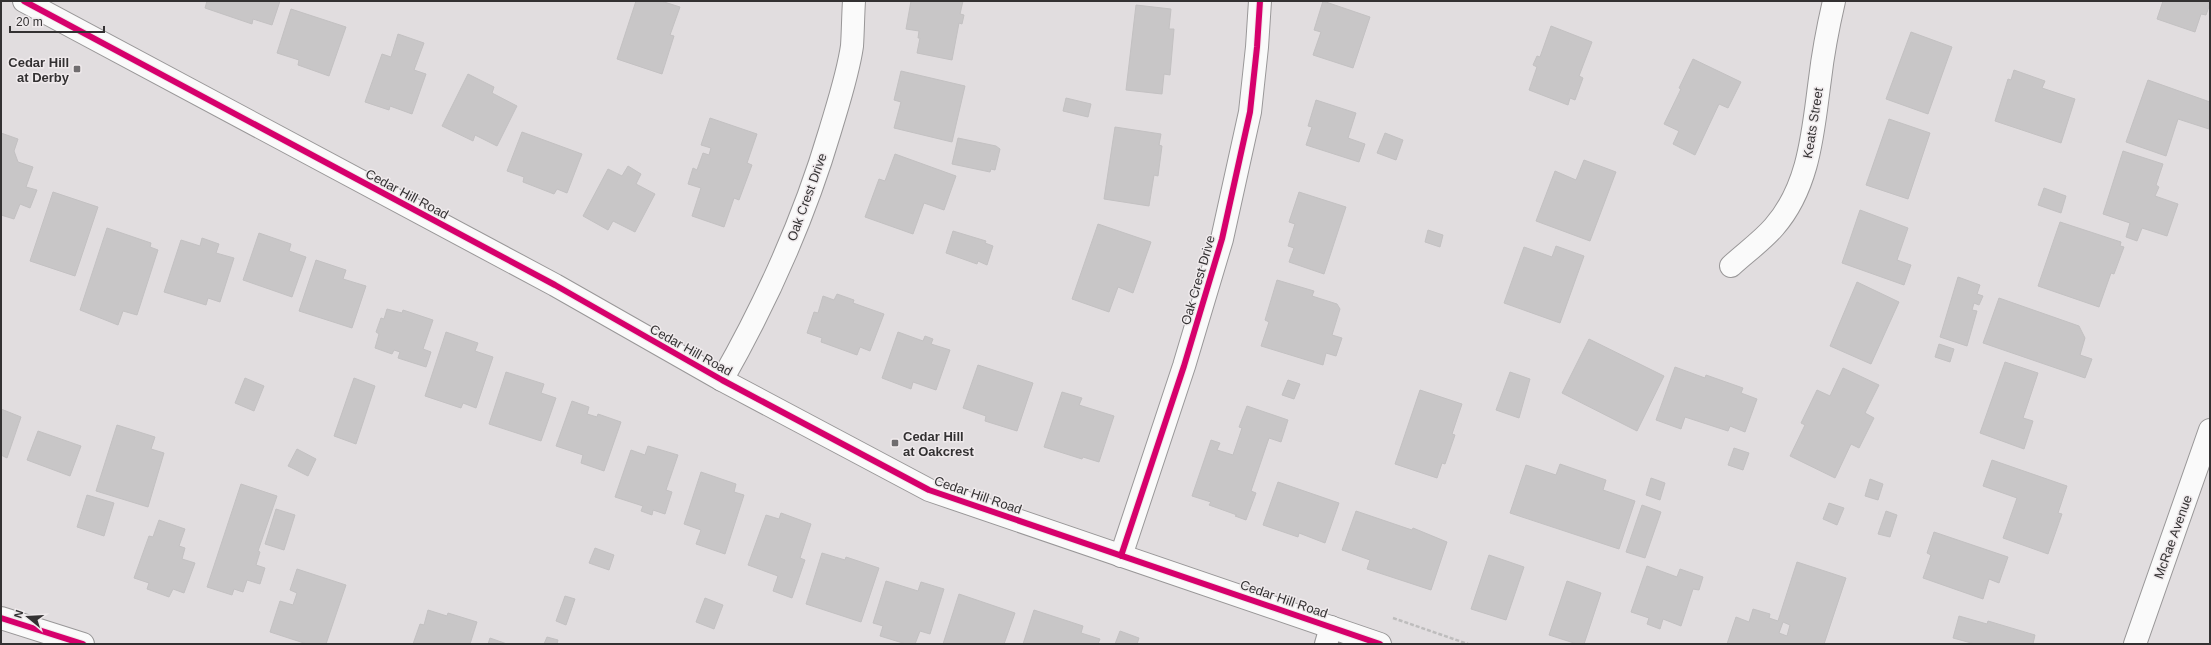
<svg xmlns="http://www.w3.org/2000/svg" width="2211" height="645" viewBox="0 0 2211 645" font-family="Helvetica,sans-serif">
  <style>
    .building { fill: #c8c6c7; stroke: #c3c1c2; fill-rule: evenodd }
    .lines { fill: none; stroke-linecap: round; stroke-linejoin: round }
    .minor-casing { stroke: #999798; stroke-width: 24 }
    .tertiary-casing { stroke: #999798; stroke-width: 24 }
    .path { stroke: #bebdbd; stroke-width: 2.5; stroke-dasharray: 4 2; stroke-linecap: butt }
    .minor { stroke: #fafafa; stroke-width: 22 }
    .tertiary { stroke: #fafafa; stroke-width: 22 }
    .cycleway-casing { stroke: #efeaec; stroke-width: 8 }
    .cycleway { stroke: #d6006c; stroke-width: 6 }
    .poi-dot { fill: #706d6f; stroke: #efeaec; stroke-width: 1.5 }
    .labels { text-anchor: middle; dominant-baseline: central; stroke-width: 3; stroke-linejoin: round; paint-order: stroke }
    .poi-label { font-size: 13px; font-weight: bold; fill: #333132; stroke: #efeaec; text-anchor: end }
    .street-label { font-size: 13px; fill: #333132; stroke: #efeaec }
  </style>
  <rect width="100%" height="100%" fill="#e1dddf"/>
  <path class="building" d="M207,1H280L272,25L253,19L252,24L205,8Z
    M636,1H661L680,7L670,35L674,36L662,74L617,59Z
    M911,1H963L960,14L964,15L962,24L959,23L952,60L917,53L920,38H918L919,31L906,29Z
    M1323,1L1370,17L1353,68L1313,55L1321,32L1314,30Z
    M2163,1H2210V4L2206,15L2201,14L2195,32L2157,19Z
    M1136,5L1171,9L1169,29H1174L1170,75L1164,74L1162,94L1126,90Z
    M291,9L346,27L329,76L298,65L299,60L277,53Z
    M1551,26L1592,42L1579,76L1583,78L1575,100L1570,98L1568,105L1529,90L1537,67L1533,65L1537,56L1540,57Z
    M1911,32L1952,47L1928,114L1886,99Z
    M398,34L424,43L414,70L426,74L412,114L390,106L389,110L365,102L382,54L391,57Z
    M1693,59L1741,82L1728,108L1719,104L1695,155L1673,144L1679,131L1664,124L1681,89L1679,88Z
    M2014,70L2045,81L2042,88L2075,99L2061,143L1995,121L2008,79L2011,80Z
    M901,71L965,86L952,142L894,128L901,102L894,100Z
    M468,74L494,87L492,93L517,106L497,146L475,135L473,141L442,126Z
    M2148,80L2210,102L2209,129L2178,119L2166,156L2126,142Z
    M1066,98L1091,104L1088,117L1063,111Z
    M1316,100L1356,113L1348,138L1365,144L1359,162L1306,145L1312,127L1308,126Z
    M710,118L757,134L747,163L752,165L739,200L734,198L724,227L692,216L701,188L688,184L693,168L697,170L703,153L709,155L711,148L701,145Z
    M1889,119L1930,133L1908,199L1866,185Z
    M1115,127L1161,134L1159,145L1162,146L1158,176L1154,175L1149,206L1104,199Z
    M522,132L582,154L567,193L557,189L554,194L523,182L524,177L507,171Z
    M1,133L18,139L14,151L18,162L33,167L26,187L37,190L30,208L20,204L14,219L1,215Z
    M1385,133L1403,140L1396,160L1377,153Z
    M958,138L996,146L1000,149L995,170L991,169L990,172L952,164Z
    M2123,151L2163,164L2156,185L2159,187L2155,196L2178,204L2167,236L2142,228L2137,241L2126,237L2130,223L2103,214Z
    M895,154L956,176L944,210L924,203L913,234L865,217L879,179L885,181Z
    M1584,160L1616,172L1590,241L1536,221L1555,171L1576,180Z
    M628,166L641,174L636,184L655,194L635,232L613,221L608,230L583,216L608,169L622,176Z
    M2044,188L2066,196L2061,213L2038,205Z
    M53,192L98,207L75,276L30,261Z
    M1299,192L1346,207L1324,274L1289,262L1294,248L1288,246L1295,224L1289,222Z
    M1860,210L1908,228L1897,260L1911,265L1904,285L1842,263Z
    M2060,222L2121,242L2120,246L2124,247L2114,274L2111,273L2099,307L2038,286Z
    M1098,224L1151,242L1133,293L1118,287L1109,312L1072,299Z
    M107,228L151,243L150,247L158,250L137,315L123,311L118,325L80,310Z
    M1428,230L1443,235L1440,247L1425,242Z
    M953,231L986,241L985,243L993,246L987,265L978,261L977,264L946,253Z
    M259,233L291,244L289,251L306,257L292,297L243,280Z
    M202,238L219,244L216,253L234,258L220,302L208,298L206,305L164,292L181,240L200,246Z
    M1556,246L1584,256L1560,323L1504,303L1524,247L1552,257Z
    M316,260L346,270L343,279L366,286L352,328L299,311Z
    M1958,277L1980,285L1977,294L1983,296L1979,305L1974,303L1972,310L1977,311L1967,346L1940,337Z
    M1277,280L1314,291L1312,296L1337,304L1340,309L1332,335L1342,338L1336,356L1326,353L1323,365L1261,346L1269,322L1265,320Z
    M1857,282L1899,302L1871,364L1830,346Z
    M837,294L854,300L853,303L884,314L870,351L860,347L857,355L821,342L822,338L807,333L814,312L818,313L823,296L834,300Z
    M1999,298L2079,326L2085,338L2080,355L2092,359L2085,378L1983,343Z
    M387,309L402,313L403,310L433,320L423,349L431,352L426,367L398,358L400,352L394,350L392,354L375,348L379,334L376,332L381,318L384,319Z
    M446,332L478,343L475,351L493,357L476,408L463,403L461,408L425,396Z
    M898,332L923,341L925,336L933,339L931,344L950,350L936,390L913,382L911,389L882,378Z
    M1589,339L1664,376L1637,431L1562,393Z
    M1939,344L1954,349L1950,362L1935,357Z
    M2005,362L2038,373L2023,418L2033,421L2024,449L1980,433Z
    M978,365L1033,383L1017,431L985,421L986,416L963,408Z
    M1675,367L1705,378L1706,375L1743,388L1741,393L1757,399L1745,432L1730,426L1728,431L1685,417L1681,429L1656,420Z
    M1843,368L1879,385L1865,413L1874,418L1859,448L1851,444L1835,478L1790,456L1805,425L1801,423L1817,390L1830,396Z
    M506,372L544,384L541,393L556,398L541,441L489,424Z
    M1510,372L1530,379L1519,418L1496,410Z
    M245,378L264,386L254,411L235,403Z
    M354,378L375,386L356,444L334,436Z
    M1288,380L1300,384L1294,399L1282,395Z
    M1420,390L1462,404L1452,434L1455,435L1445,464L1442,463L1437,478L1395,464Z
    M1062,392L1082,398L1079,405L1114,416L1099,462L1083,457L1082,459L1044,447Z
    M572,401L589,407L587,414L597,417L598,414L621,422L604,471L581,463L583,455L556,446Z
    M1247,406L1288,420L1281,442L1269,438L1251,491L1256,493L1246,520L1235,516L1237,515L1209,505L1211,502L1192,496L1211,440L1220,443L1217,450L1233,455L1242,428L1239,427Z
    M1,409L21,417L7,458L1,455Z
    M117,425L155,437L151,449L164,453L148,507L96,491Z
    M38,431L81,446L70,476L27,460Z
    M648,446L678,455L666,490L672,492L665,514L653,510L652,515L641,511L643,506L615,497L631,450L645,455Z
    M1734,448L1749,453L1743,470L1728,465Z
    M297,449L316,459L308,476L288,466Z
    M1992,460L2067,486L2058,513L2062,514L2048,554L2003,538L2017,498L1983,486Z
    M1560,464L1606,480L1603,490L1635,501L1619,549L1510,513L1526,465L1556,475Z
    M701,472L736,484L734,492L744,495L725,554L696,544L701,530L684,524Z
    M1651,478L1665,483L1660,500L1646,495Z
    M1870,479L1883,484L1878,500L1865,496Z
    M1278,482L1339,503L1325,543L1299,533L1298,537L1263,525Z
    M241,484L277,496L258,551L260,552L256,565L265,568L260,584L247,580L243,592L234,589L232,595L207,587Z
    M87,495L114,503L104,536L77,527Z
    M1829,503L1844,508L1837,525L1823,519Z
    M1642,505L1661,512L1645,558L1626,552Z
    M276,509L295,515L284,550L265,544Z
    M1356,511L1412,530L1413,528L1447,542L1431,590L1367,569L1370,560L1342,550Z
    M1886,511L1897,515L1890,537L1878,534Z
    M781,513L811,524L800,558L805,560L792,598L773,591L778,576L748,565L766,515L779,519Z
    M159,520L185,529L179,546L185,548L182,559L195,563L184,593L173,589L169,597L147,589L149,583L134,578L149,536L153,537Z
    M1934,532L2008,557L1999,583L1989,579L1983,599L1923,578L1931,555L1927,553Z
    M595,548L614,555L609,570L589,563Z
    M822,553L845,560L846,557L879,568L861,622L806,604Z
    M1489,555L1524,567L1506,620L1471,609Z
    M1797,562L1846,578L1824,644H1727L1736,617L1749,622L1753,609L1770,614L1769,618L1778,621ZM1783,622L1790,625L1787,636L1779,633Z
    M1647,566L1677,577L1680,569L1703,577L1699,590L1693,589L1681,626L1663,619L1660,629L1647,624L1649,618L1631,612Z
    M297,569L346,585L326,644H307L270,632L280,601L293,605L297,593L290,590Z
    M886,581L918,591L921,582L944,589L930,634L920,631L915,644H906L880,636L883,626L873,623Z
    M1567,581L1601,593L1584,644H1577L1549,635Z
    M959,594L1015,613L1004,644H943Z
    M565,596L575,599L566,625L556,621Z
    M705,598L723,605L714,629L696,622Z
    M428,610L447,616L448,613L477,622L470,644H413L420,624L424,625Z
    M1034,610L1083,626L1081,633L1100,639L1098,644H1023Z
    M1959,616L1987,624L1988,621L2035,635L2033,644H1975L1953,638Z
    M1120,631L1139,638L1137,644H1115Z
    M547,637L558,640L557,644H544Z
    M490,638L507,644H488Z"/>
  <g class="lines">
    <defs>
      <path id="minor" d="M1731,266C1745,253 1762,241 1774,227C1810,186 1813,130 1820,79C1823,53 1828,27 1834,1
        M722,380C767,301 804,219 830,131C838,104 848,74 852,46C853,31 853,16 854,1
        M1121,556L1184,366L1222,239L1250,112L1257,47L1260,1
        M1,618L83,644
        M1326,644L1331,627
        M2135,644L2210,430"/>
      <path id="tertiary" d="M24,1L555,285L722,380L929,490L1380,644"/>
    </defs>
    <use href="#minor" class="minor-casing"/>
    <use href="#tertiary" class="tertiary-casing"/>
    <path class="path" d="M1393,618L1468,644"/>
    <use href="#minor" class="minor"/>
    <use href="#tertiary" class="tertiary"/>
    <defs>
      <path id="cycleway" d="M24,1L555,285L722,380L929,490L1380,644
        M1121,556L1184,366L1222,239L1250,112L1257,47L1260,1
        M1,618L83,644"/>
    </defs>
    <use href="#cycleway" class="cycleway-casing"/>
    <use href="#cycleway" class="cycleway"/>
  </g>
  <g class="poi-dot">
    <rect x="73" y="65" width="8" height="8" rx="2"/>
    <rect x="891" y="439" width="8" height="8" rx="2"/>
  </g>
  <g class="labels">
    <g class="poi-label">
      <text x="69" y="62">Cedar Hill<tspan x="69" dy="15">at Derby</tspan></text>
      <text x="903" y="436" text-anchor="start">Cedar Hill<tspan x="903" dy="15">at Oakcrest</tspan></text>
    </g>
    <g class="street-label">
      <text transform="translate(1813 123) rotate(-81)">Keats Street</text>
      <text transform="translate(407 194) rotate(28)">Cedar Hill Road</text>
      <text transform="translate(807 197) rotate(-70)">Oak Crest Drive</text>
      <text transform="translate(1198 280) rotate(-74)">Oak Crest Drive</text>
      <text transform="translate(691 350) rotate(29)">Cedar Hill Road</text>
      <text transform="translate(978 495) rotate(19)">Cedar Hill Road</text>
      <text transform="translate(2173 537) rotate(-70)">McRae Avenue</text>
      <text transform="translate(1284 599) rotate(19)">Cedar Hill Road</text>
    </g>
  </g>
  <rect width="2211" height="645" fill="none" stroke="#333132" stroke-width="4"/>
  <g transform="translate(28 617) rotate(288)" stroke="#efeaec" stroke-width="3" paint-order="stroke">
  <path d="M0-3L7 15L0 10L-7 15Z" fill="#333132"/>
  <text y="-6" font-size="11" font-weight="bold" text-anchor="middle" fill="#333132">N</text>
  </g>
  <path d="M10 26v6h94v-6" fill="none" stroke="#333132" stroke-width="2"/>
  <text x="16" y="26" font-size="12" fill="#333132" stroke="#efeaec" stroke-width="3" paint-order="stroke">20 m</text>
</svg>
